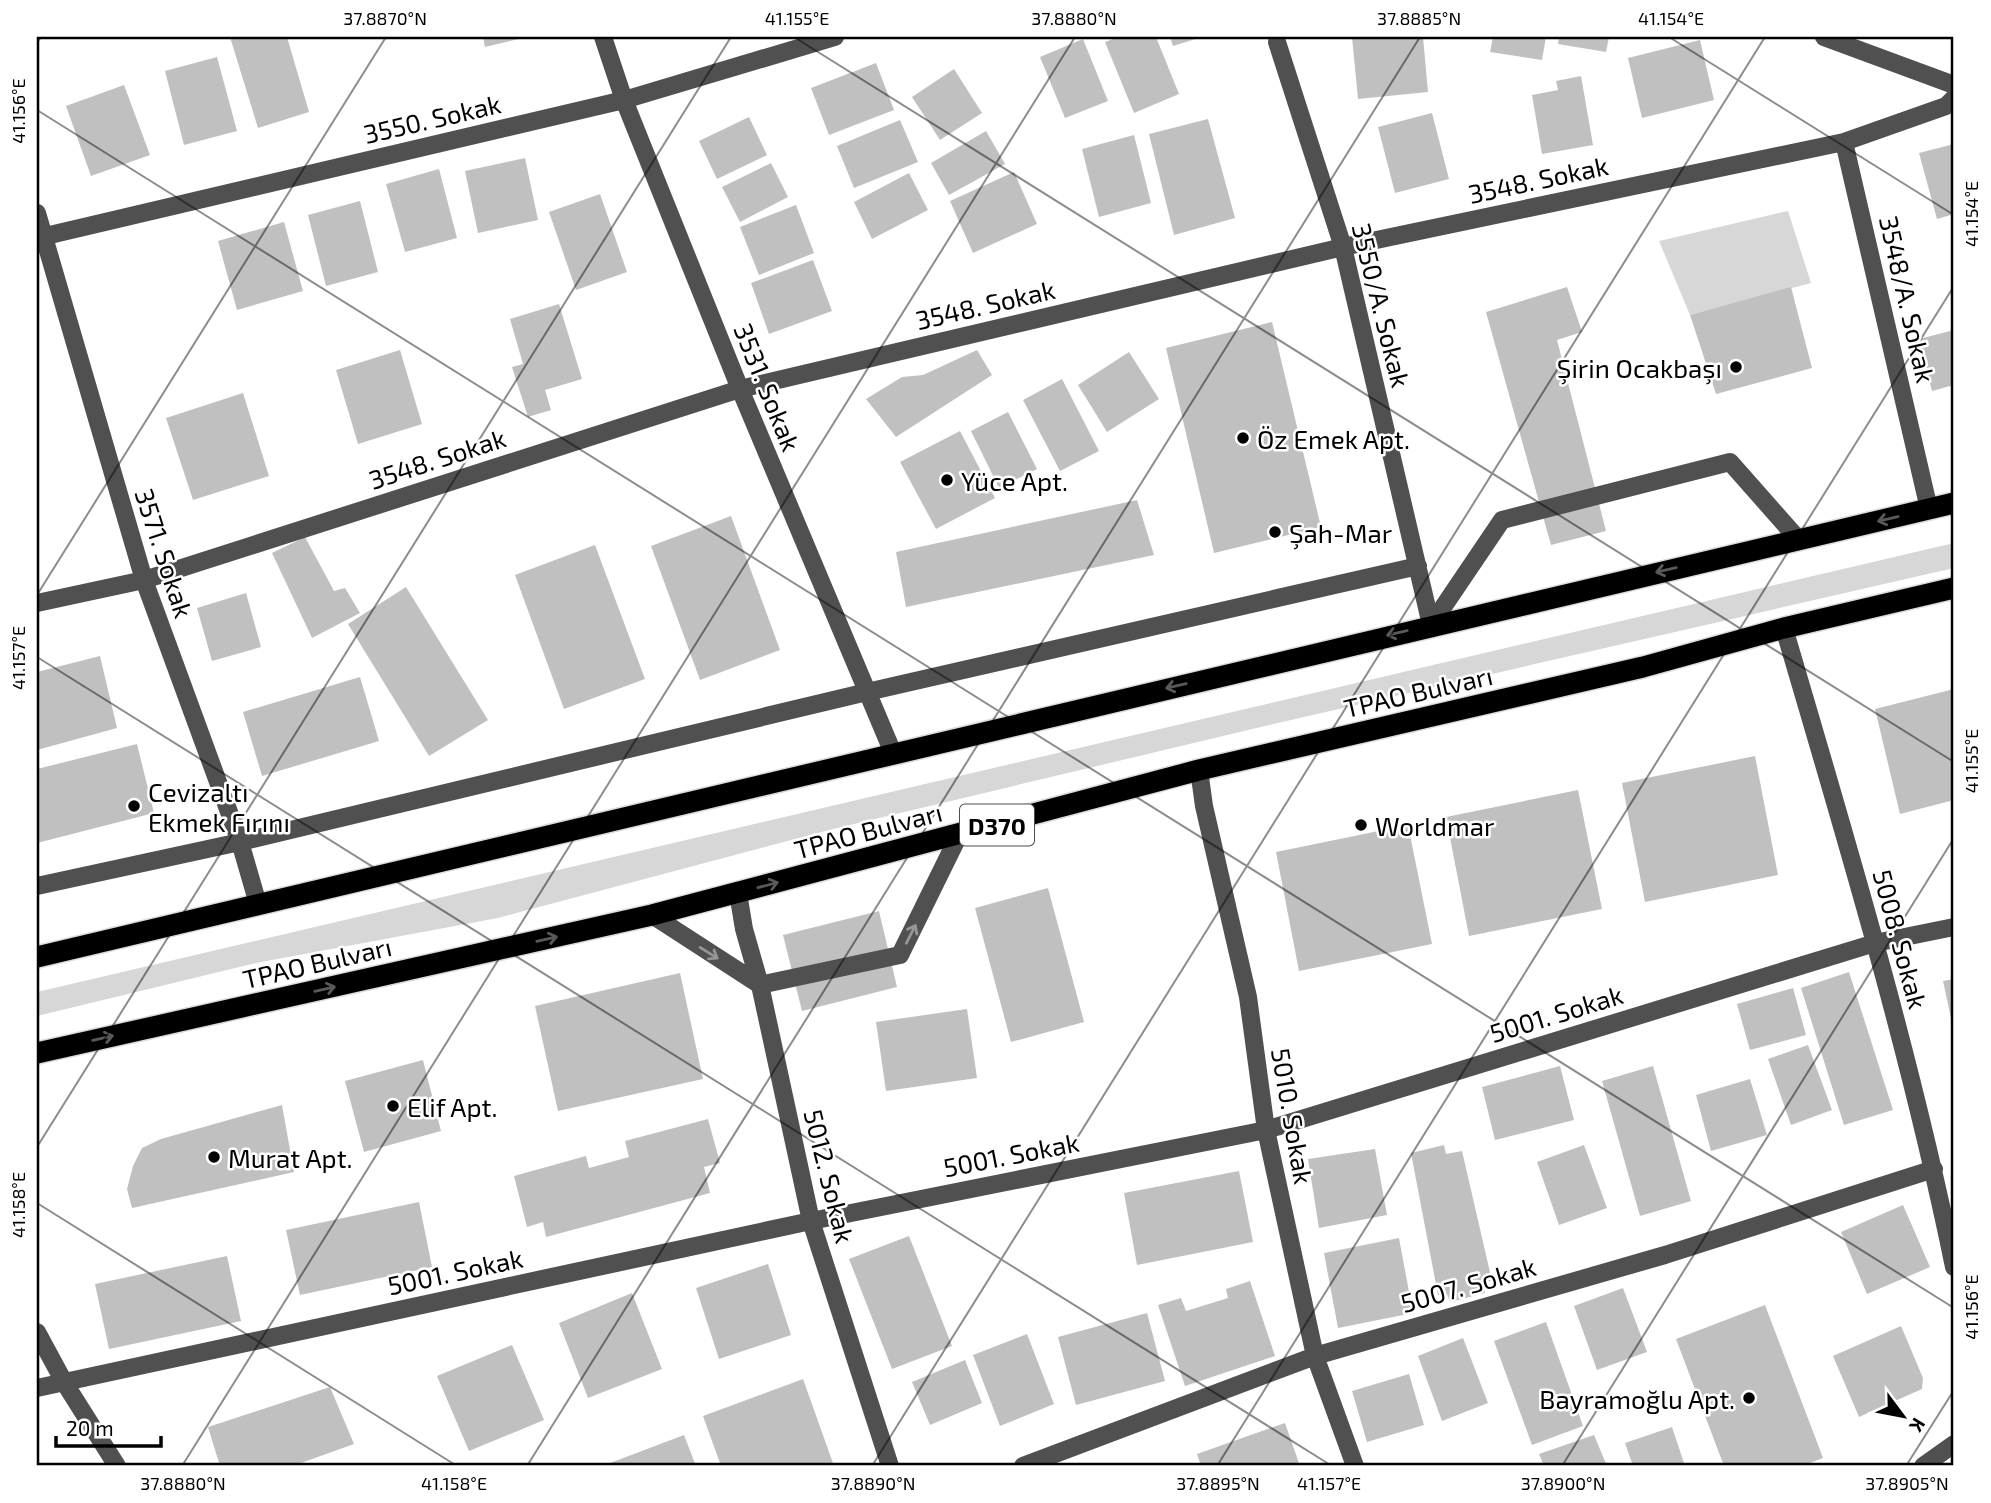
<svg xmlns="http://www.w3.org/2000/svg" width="1991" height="1503" viewBox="0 0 1991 1503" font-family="'Exo 2',sans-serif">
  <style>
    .green { fill: #d7d7d7 }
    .building { fill: #c0c0c0 }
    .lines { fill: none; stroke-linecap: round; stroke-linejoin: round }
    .highway-casing { stroke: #dbdbdb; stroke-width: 24 }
    .minor { stroke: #505050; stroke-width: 18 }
    .highway { stroke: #000; stroke-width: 21 }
    .oneway { stroke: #595959 }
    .oneway2 { stroke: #969696 }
    .ticks { fill: none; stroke: #000; stroke-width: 2; stroke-opacity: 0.45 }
    .poi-dot { fill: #000; stroke: #fff; stroke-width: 2.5 }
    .labels { text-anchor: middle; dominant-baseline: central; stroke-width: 5; stroke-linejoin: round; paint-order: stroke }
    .shield { fill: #fff; stroke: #4c4c4c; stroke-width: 2 }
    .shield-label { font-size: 24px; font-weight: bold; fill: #000 }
    .street-label { font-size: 26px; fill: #000; stroke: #fff }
    .poi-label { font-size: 26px; fill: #000; stroke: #fff; text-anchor: start }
    .neatline { fill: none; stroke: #000; stroke-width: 2.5 }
    .ticks-label { font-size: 18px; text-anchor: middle; fill: #000 }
  </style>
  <rect width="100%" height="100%" fill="#fff"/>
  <path class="green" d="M1788,211L1811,283L1690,315L1659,241Z
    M1954,543V568L1265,726L833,829L498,918L256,963L37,1016V992Z"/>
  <path class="building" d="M230,37H287L309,112L258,128Z
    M483,37H523V38L485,47Z
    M1118,37H1156L1179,94L1134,113L1105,42Z
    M1170,37H1202L1173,46Z
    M1352,37H1423L1428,92L1358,99Z
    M1493,37H1546L1542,60L1490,52Z
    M1559,37H1609L1606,52L1558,44Z
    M1083,39L1108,101L1065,118L1040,57Z
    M1700,40L1714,100L1642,118L1628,58Z
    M217,57L237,131L184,145L165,71Z
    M876,63L894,110L829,135L811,88Z
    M954,69L982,113L940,140L912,97Z
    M1581,76L1593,145L1542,154L1532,95L1558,90L1556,81Z
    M124,85L150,155L91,176L66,106Z
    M1432,113L1449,179L1395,193L1378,127Z
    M749,117L767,155L717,179L699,141Z
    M1208,119L1235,218L1174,235L1149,134Z
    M900,120L918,162L854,188L837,146Z
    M986,131L1005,164L949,195L931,163Z
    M1134,135L1151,203L1099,217L1082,149Z
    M1954,144V214L1937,219L1919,153Z
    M525,158L538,220L478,233L465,171Z
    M771,163L788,197L740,222L722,187Z
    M439,169L457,238L405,252L386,184Z
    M1014,172L1037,224L973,253L950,201Z
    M909,173L928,210L872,239L854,202Z
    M600,194L627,272L576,290L549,212Z
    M360,201L378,272L326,286L308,215Z
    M796,205L814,253L759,275L740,227Z
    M284,222L303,291L237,310L218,241Z
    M813,260L832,311L769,334L751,283Z
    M1567,287L1582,332L1557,340L1606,531L1551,545L1486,312Z
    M1791,287L1812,368L1716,394L1690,315Z
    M559,304L582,379L545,390L551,410L528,417L512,367L523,364L510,319Z
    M1272,322L1321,527L1214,553L1166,348Z
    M1954,330V385L1932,391L1919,339Z
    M400,350L422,424L358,444L336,370Z
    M977,350L992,375L896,437L866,399L902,377L923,375Z
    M1129,352L1159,399L1107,432L1078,385Z
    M1062,379L1099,451L1060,471L1023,400Z
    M243,393L269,476L193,500L166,418Z
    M1008,412L1037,469L999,488L971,431Z
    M960,431L995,498L936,529L900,462Z
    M1137,500L1154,555L906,607L896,552Z
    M731,516L780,650L700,680L651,546Z
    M305,537L334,591L345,588L360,613L312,638L272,553Z
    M595,545L645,679L564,709L515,575Z
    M406,587L488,720L429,756L348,624Z
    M246,593L261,647L212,661L197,608Z
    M100,656L117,728L37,750V672Z
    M360,677L379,741L262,776L243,712Z
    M1954,689V800L1900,814L1875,709Z
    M137,744L154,813L37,843V769Z
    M1755,756L1778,875L1645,902L1622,783Z
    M1578,790L1602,909L1469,936L1446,817Z
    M1408,825L1432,944L1299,971L1276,852Z
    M1048,888L1084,1022L1011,1042L975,908Z
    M879,911L897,987L802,1011L783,935Z
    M1849,972L1893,1110L1844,1125L1801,988Z
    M680,973L703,1079L558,1111L535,1006Z
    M1954,979V1028H1953L1943,981Z
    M1793,988L1806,1035L1750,1050L1737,1004Z
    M967,1009L977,1078L886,1091L876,1022Z
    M1808,1045L1832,1110L1791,1125L1768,1059Z
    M423,1060L441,1131L364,1152L345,1081Z
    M1560,1066L1574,1120L1495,1140L1482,1087Z
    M1653,1066L1691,1201L1640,1216L1602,1081Z
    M1750,1079L1767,1135L1711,1151L1696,1095Z
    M282,1105L294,1172L132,1208L127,1189L133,1166L142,1148L161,1139Z
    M708,1119L720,1163L704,1167L710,1193L546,1237L543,1222L527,1227L514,1176L586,1156L589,1168L629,1157L625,1141Z
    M1444,1145L1446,1154L1462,1151L1492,1281L1482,1282L1485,1293L1450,1302L1447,1294L1438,1295L1411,1153Z
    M1584,1145L1607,1208L1559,1225L1537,1162Z
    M1375,1149L1387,1215L1319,1228L1308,1159Z
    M1239,1171L1253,1242L1137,1265L1124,1193Z
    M419,1202L432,1267L300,1295L286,1230Z
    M1903,1205L1930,1267L1867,1294L1841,1232Z
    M909,1236L952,1346L892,1369L849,1259Z
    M1399,1238L1413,1313L1338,1328L1324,1253Z
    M227,1256L241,1321L109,1349L95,1284Z
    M768,1264L791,1335L719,1359L696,1288Z
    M1250,1281L1275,1356L1185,1386L1158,1305L1181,1298L1186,1311L1228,1298L1226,1289Z
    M1623,1288L1647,1352L1597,1370L1574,1306Z
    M632,1293L662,1369L588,1398L559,1323Z
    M1765,1305L1823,1458L1802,1466H1724L1676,1339Z
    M1147,1313L1165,1381L1076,1405L1058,1337Z
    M1546,1322L1583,1426L1532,1445L1494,1341Z
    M1901,1326L1923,1378L1922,1389L1859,1417L1833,1356Z
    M1027,1334L1054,1404L1000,1426L973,1355Z
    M1463,1338L1488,1403L1442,1421L1418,1356Z
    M512,1345L544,1420L469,1451L437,1376Z
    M965,1360L982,1403L930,1425L912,1382Z
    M1409,1374L1424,1425L1367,1442L1352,1391Z
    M803,1379L834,1466H721L703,1416Z
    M330,1387L354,1444L301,1463L302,1466H220L208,1427Z
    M1285,1423L1300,1466H1201L1197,1454Z
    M1672,1427L1685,1466H1633L1625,1443Z
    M684,1435L696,1466H612L610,1463Z
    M1594,1435L1607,1466H1544L1539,1454Z"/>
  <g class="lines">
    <defs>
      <path id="highway" d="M37,957L1954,503
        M37,1053L652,915L1199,770L1643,667L1784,628L1954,588"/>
    </defs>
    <use href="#highway" class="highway-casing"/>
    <path class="minor" d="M603,37L624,100L740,389L893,753
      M1824,37L1954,85
      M1277,42L1343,247L1431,625
      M1844,142L1929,509
      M37,213L144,580L240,842L258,904
      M37,238L624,100L835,37
      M37,603L144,580L740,389L1343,247L1844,142L1946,106L1954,98
      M1431,625L1502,520L1730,462L1798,539
      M1784,628C1846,839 1910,1051 1954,1267
      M1199,770L1204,806L1248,997L1266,1130L1315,1356L1355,1466
      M37,886L240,842L867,692L1418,566
      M738,893L744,929L760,985L811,1221L890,1466
      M652,915L760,985L900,955L959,835
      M37,1332L64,1382L117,1466
      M37,1388L811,1221L1266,1130L1875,943L1954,927
      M1023,1466L1315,1356L1665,1255L1934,1169
      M1923,1466L1954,1444"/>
    <use href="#highway" class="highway"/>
  </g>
  <defs><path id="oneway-shaft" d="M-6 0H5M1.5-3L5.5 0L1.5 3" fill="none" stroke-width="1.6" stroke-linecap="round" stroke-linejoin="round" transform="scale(1.75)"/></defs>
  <g class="oneway">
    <use href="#oneway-shaft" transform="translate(1888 519) rotate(167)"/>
    <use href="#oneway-shaft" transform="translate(1666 570) rotate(167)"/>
    <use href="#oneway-shaft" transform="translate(1397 633) rotate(167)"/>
    <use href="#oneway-shaft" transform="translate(1176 686) rotate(167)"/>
    <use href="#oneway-shaft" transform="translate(768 885) rotate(-15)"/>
    <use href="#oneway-shaft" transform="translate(547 939) rotate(-13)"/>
    <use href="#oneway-shaft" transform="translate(325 989) rotate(-13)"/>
    <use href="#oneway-shaft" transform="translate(103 1038) rotate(-13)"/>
  </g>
  <g class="oneway2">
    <use href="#oneway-shaft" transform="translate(911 934) rotate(-63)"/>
    <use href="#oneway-shaft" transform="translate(709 953) rotate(32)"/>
  </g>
  <path class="ticks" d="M794,37L1954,762M1669,37L1954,215M37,43L41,37M37,110L1954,1308M37,595L386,37M37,657L1332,1466M37,1147L731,37M37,1203L457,1466M182,1466L1075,37M527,1466L1420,37M872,1466L1765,37M1217,1466L1954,286M1562,1466L1954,838M1906,1466L1954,1390"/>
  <g class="poi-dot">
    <circle cx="1736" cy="367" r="7"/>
    <circle cx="1243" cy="438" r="7"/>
    <circle cx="947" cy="480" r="7"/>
    <circle cx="1275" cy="532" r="7"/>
    <circle cx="134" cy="806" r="7"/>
    <circle cx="1361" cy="825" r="7"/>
    <circle cx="393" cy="1106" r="7"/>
    <circle cx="214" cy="1157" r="7"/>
    <circle cx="1749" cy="1398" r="7"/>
  </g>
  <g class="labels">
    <rect class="shield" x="960" y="804.5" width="74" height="41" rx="5"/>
    <g class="shield-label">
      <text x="997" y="825">D370</text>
    </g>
    <g class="street-label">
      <text transform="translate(432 118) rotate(-13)">3550. Sokak</text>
      <text transform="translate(1538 179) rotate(-12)">3548. Sokak</text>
      <text transform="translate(1908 299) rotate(77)">3548/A. Sokak</text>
      <text transform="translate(985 304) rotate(-13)">3548. Sokak</text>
      <text transform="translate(1382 305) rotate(76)">3550/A. Sokak</text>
      <text transform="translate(768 387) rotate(68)">3531. Sokak</text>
      <text transform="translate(437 458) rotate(-18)">3548. Sokak</text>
      <text transform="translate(165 553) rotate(72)">3571. Sokak</text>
      <text transform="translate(1418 691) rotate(-13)">TPAO Bulvarı</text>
      <text transform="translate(868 830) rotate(-15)">TPAO Bulvarı</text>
      <text transform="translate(1901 939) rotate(75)">5008. Sokak</text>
      <text transform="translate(317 962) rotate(-13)">TPAO Bulvarı</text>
      <text transform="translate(1556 1013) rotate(-17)">5001. Sokak</text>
      <text transform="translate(1293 1116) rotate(80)">5010. Sokak</text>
      <text transform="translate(1011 1154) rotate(-11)">5001. Sokak</text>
      <text transform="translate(830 1176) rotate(76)">5012. Sokak</text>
      <text transform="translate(455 1271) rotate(-12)">5001. Sokak</text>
      <text transform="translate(1468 1284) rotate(-16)">5007. Sokak</text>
    </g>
    <g class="poi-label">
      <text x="1722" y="367" text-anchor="end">Şirin Ocakbaşı</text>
      <text x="1257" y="438">Öz Emek Apt.</text>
      <text x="961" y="480">Yüce Apt.</text>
      <text x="1289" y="532">Şah-Mar</text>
      <text x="148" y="791">Cevizaltı<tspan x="148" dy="30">Ekmek Fırını</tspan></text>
      <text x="1375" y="825">Worldmar</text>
      <text x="407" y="1106">Elif Apt.</text>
      <text x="228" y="1157">Murat Apt.</text>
      <text x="1735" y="1398" text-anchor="end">Bayramoğlu Apt.</text>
    </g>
  </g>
  <rect width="1991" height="1503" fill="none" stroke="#ffffff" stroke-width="77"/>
  <g transform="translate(1903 1416) rotate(122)" stroke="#ffffff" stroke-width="5" paint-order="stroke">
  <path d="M0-5L12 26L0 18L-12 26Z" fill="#000000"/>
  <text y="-10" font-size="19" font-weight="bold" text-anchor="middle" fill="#000000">K</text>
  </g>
  <path d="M56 1436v10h105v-10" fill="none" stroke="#000000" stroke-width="3.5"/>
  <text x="66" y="1436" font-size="21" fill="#000000" stroke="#ffffff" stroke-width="5" paint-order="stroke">20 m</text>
  <rect x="38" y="38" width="1914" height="1426" class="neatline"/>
  <g class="ticks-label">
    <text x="385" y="25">37.8870°N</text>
    <text x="797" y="25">41.155°E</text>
    <text x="1074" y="25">37.8880°N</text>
    <text x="1419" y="25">37.8885°N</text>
    <text x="1671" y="25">41.154°E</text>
    <text transform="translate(19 111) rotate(-90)" y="6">41.156°E</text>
    <text transform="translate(1972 214) rotate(-90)" y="6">41.154°E</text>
    <text transform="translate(19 658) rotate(-90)" y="6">41.157°E</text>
    <text transform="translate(1972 761) rotate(-90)" y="6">41.155°E</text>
    <text transform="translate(19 1205) rotate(-90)" y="6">41.158°E</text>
    <text transform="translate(1972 1307) rotate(-90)" y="6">41.156°E</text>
    <text x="183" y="1490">37.8880°N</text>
    <text x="454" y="1490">41.158°E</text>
    <text x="873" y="1490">37.8890°N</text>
    <text x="1218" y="1490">37.8895°N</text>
    <text x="1329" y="1490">41.157°E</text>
    <text x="1563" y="1490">37.8900°N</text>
    <text x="1907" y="1490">37.8905°N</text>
  </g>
</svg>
